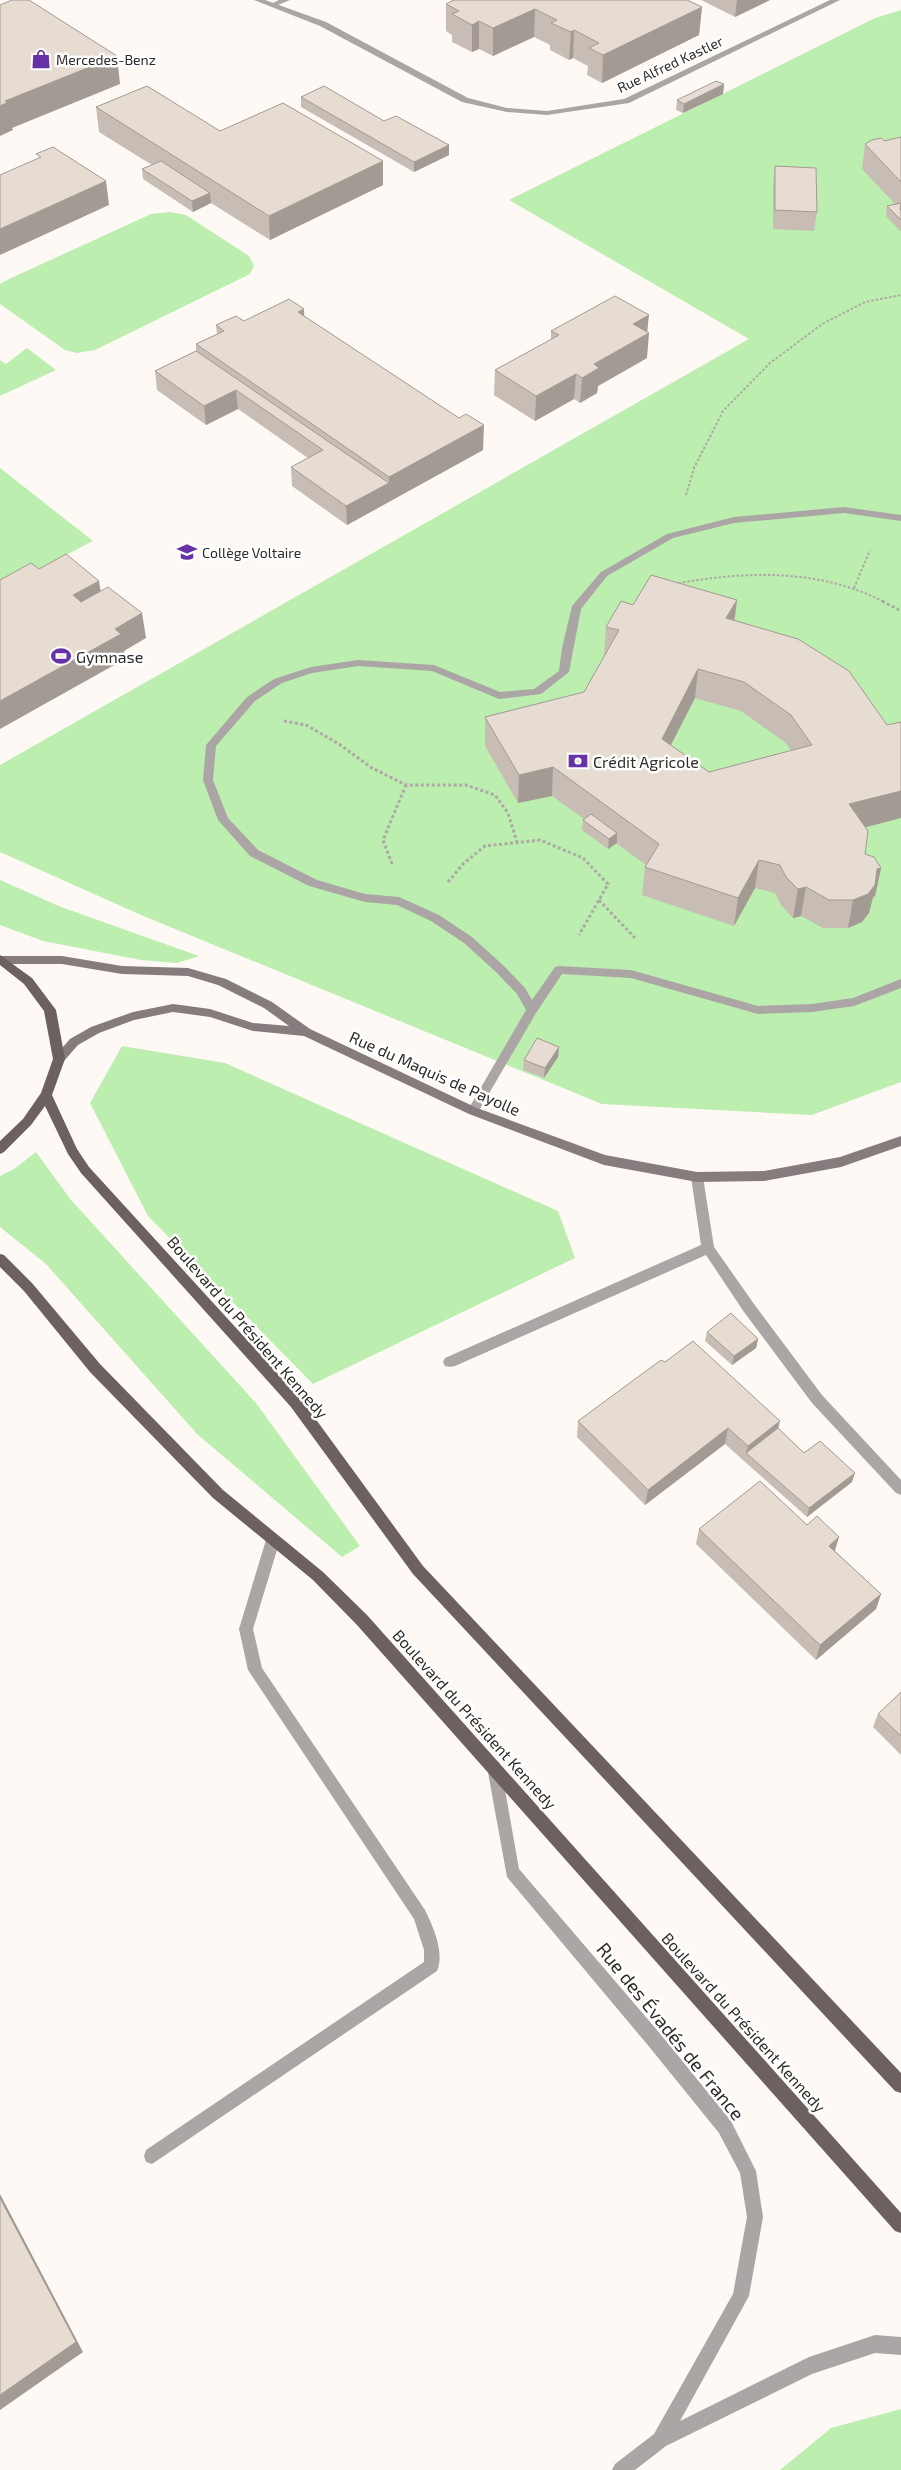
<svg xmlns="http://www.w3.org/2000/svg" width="901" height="2470" viewBox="0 0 901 2470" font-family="'Exo 2',sans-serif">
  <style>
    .green { fill: #bceeaf }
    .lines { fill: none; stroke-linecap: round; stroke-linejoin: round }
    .path-far1 { stroke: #ada9a5; stroke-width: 2; stroke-dasharray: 2.5 2; stroke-linecap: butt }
    .path { stroke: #ada9a5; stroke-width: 3; stroke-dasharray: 3 2.5; stroke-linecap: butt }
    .lane { fill: #aca5a5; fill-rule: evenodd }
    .street { fill: #aca5a5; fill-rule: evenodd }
    .secondary { fill: #877c7d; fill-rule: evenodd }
    .primary { fill: #6c6060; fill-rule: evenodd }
    .wall { fill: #c7bdb5; fill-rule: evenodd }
    .shaded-wall { fill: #a29a93 }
    .building { fill: #e7dcd2; stroke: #a29a93; fill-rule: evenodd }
    .labels { text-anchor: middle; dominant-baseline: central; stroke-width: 5; stroke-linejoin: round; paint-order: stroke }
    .far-poi-label { font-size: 14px; fill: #2f2b27; stroke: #fff; text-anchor: start }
    .far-street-label { font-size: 14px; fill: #2f2b27; stroke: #fff }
    .poi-label { font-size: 16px; fill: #2f2b27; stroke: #fff; text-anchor: start }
    .street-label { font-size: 16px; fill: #2f2b27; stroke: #fff }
    .near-street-label { font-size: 19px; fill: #2f2b27; stroke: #fff }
  </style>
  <rect width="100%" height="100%" fill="#fef9f5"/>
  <path class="green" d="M901,10V1082L812,1115L602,1104L141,915L0,852V765L749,339L509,200L875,18Z
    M170,212L186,215L249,256L254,266L250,274L95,350L77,353L65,350L0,304V284L9,279L151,214Z
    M27,348L56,370L0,396V360L6,364Z
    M0,468L93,541L0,589Z
    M0,880L61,907L199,956L177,963L141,960L43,941L0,925Z
    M122,1046L225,1063L558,1211L575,1258L313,1384L148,1216L90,1103Z
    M36,1152L71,1200L256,1403L360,1546L342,1557L197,1434L46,1264L0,1227V1176L14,1169Z
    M901,2409V2470H780L831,2428Z"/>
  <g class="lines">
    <path class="path-far1" d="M686,495L694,468L723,411L770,363L822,324L865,302L901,295
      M674,584C744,571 819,568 884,602
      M854,588L870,550"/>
    <path class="path" d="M882,601L901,611
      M284,721L306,725L339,744L372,768L406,785H466L495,795L508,813L517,842
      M392,864L383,840L406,785
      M448,882L463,864L485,846L540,840L583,858L608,884L579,935
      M599,900L635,938"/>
    <path class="lane" d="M279,0H290L273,7L269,5Z
      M844,507L901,515V521L844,513L734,523L673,538L607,576L581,609L569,672L541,694L499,699L432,671L358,666L312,673L282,683L255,701L216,746L213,780L228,818L258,850L317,880L365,894L399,897L439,915L472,937L504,966L525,988L532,1000L555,967L559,966L631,970L758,1006L812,1004L853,998L901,979V988L854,1006L812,1012L758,1014L631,978L562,974L536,1013L477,1114H469L467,1111L469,1108L526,1010L517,994L496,972L464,943L431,921L397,905L365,902L309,886L250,856L218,820L203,780L206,745L247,697L274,679L311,667L358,660L434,665L500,692L534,689L559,671L562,648L572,606L601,572L667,534L734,517Z
      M697,1172L701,1174L703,1177L714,1247L754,1304L822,1395L901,1480V1495L896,1493L812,1403L744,1312L706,1255L455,1366L450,1367L445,1366L443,1362L445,1358L701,1245L691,1177L693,1174Z
      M273,1534L278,1536L280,1540L253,1629L262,1668L425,1910C433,1927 445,1952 437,1971L152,2164L146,2162L144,2156L146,2150L424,1962V1950L414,1919L248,1670L239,1629L266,1540L268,1536Z"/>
    <path class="street" d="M254,0H265L326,22L468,98L507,108L547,111L624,99L830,0H840L629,103L547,115L507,112L462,102L320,26Z
      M494,1760L499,1762L501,1767L519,1869L663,2037L731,2121L756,2171L763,2217L749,2296L680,2421L809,2357L875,2335L901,2337V2355L875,2353L812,2374L666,2446L635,2470H612L615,2464L654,2434L733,2294L747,2217L740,2173L719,2133L651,2049L507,1877L487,1767L489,1762Z"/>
    <path class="secondary" d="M0,956H62L122,966L188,968L226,979L272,1002L310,1029L477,1108L605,1155L697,1172L764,1171L840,1157L901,1136V1146L841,1167L764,1181L697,1182L604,1165L469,1114L304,1036L253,1031L210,1017L173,1012L134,1020L99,1033L78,1045L63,1062L59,1063L53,1059L55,1056L70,1039L91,1027L133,1012L173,1004L210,1009L253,1023L289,1026L264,1008L218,985L188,976L122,974L62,964H1Z"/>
    <path class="primary" d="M0,955L32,978L56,1010L65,1059L52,1095L77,1149L89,1167L301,1399L423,1566L901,2073V2093L895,2091L413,1574L291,1407L81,1173L68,1154L45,1106L31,1125L4,1152L0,1154V1141L23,1119L41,1093L53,1059L44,1011L24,984L0,965Z
      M0,1254L4,1255L32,1283L100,1364L223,1490L323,1572L367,1615L901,2213V2233L895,2231L357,1625L313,1580L213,1498L90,1372L24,1291L0,1267Z"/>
  </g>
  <path class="wall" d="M451,0H687L702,7L699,35L602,83L587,75L588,66L573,58L569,60L550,50V45L534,37L493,56L479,49L472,52L452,42V35L446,31V4L452,1Z
    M701,0H770L735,17Z
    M724,84L723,94L683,113L676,110L677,100Z
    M301,97L384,121L449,155L414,172L301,107Z
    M96,107L383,161V185L270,240L211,203L193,212L143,179L142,169L152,165L99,132Z
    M901,137V232L886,216L887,206L895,204L862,169L865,144Z
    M775,166L817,212L814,231L773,229V185Z
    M304,316L483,450L347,525L292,486L291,467L308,458L238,409L206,425L157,390L155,371L196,351V344L217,334L216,325L244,321Z
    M551,331L647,332V358L598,386L597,393L580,403L574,399L535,421L494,395L495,370L551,340Z
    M737,600L735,620L865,827V854L881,868L875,896L873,897L869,913L862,922L848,928H823L801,916L793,918L781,905L775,893L755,888L734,926L642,895L645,867L646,865L616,843L608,849L582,830L583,820L584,819L552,796L518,803L485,746V717L584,692L605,656H604L606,627L633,605ZM695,698L741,711L786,743L791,751L709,772L671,745Z
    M559,1047L558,1057L544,1078L523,1070L524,1060Z
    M707,1332L758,1339L756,1348L732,1365L705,1341Z
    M665,1362L778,1428L804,1453L852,1482L807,1517L725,1444L645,1505L577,1437L578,1421Z
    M807,1525L839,1537L835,1551L881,1594L876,1609L816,1660L696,1544L699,1529Z
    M901,1692V1755L873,1727L878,1714Z"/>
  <path class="shaded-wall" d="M737,0H770L735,17Z
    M702,7L699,35L602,83L603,55Z
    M535,9L534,37L493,56V28Z
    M479,21V49L472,52V25Z
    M574,30L573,58L569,60L571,32Z
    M117,56L120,84L12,128L13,130L0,136V106L5,101Z
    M724,84L723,94L683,113L684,104Z
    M449,145V155L414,172V162Z
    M383,161V185L270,240L269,216Z
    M106,181L109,205L0,255V229Z
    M210,193L211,203L193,212L192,201Z
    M304,309L305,334L298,312Z
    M649,315L647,334L649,333L647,358L598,386L597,393L580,403L582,378L633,324Z
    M576,374L574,399L535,421L536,396Z
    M236,390L238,409L206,425L204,406Z
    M484,425L483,450L347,525L346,506L389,483V477Z
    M99,581L103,606L77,620L73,595Z
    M737,600L733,629L726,618Z
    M142,613L146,638L124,651L125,659L0,729V701L115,629Z
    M698,669L695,698L659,768L662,739Z
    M553,767L552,796L518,803L519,775Z
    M901,791V818L844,833L849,804Z
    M617,833V843L608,849L609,839Z
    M759,860L755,888L734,926L738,898Z
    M881,868L875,896L873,897L869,913L862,922L848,928L853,900L877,869Z
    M806,887L801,916L793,918L798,889Z
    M559,1047L558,1057L544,1078L545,1068Z
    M758,1339L756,1348L732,1365L734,1356Z
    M780,1421L776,1437L746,1453L748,1446Z
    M728,1428L725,1444L645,1505L648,1490Z
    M855,1473L852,1482L807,1517L809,1508Z
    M839,1537L834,1552L829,1546Z
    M881,1594L876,1609L816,1660L820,1645Z
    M0,2194L83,2352L0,2410Z"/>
  <path class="building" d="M12,0H29L117,56L5,101L8,102L0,106V5Z
    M454,0H687L702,7L603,55L589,48L599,43L574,30L571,32L551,23L557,20L535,9L493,28L479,21L472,25L452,14L459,11L446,4Z
    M716,81L724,84L684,104L677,100Z
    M147,86L220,131L283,103L383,161L269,216L96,107Z
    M324,86L384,121L396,116L449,145L414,162L301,97Z
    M901,137V182L865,144L872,140L881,138L884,141Z
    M53,147L106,181L0,229V175L41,157L36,154Z
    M161,161L210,193L192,201L142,169Z
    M775,166L816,168L817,212L775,210Z
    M901,203L900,209L901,211V220L887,206Z
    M615,296L649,315L633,324L649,333L594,364L599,368L582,378L576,374L536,396L495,370L559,335L551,331Z
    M289,299L304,309L298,312L459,418L466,414L484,425L389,477L196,344L224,331L216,325L236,316L244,321Z
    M196,351L389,483L346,506L291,467L323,450L236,390L204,406L155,371Z
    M66,554L99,581L73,595L81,602L108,587L142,613L115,629L121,634L0,701V580L31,563L39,569Z
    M651,575L737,600L726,618L798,639L849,671L887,725L901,722V791L849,804L868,831L865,854L874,857L881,868L877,869L875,885L868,894L853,900H829L806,887L798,889L786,877L780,865L759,860L738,898L645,867L659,844L553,767L519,775L485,717L584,692L619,630L606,627L621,601L633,605ZM698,669L744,682L791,715L812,745L709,772L662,739Z
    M591,814L617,833L609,839L583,820Z
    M537,1038L559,1047L545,1068L524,1060Z
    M731,1313L758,1339L734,1356L707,1332Z
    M693,1341L780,1421L748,1446L728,1428L648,1490L578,1421L661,1360L665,1362Z
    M778,1428L804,1453L820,1441L855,1473L809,1508L746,1453Z
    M760,1481L807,1525L817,1516L839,1537L829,1546L881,1594L820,1645L699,1529Z
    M901,1692V1736L878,1714Z
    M0,2198L76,2342L0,2395Z"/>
  <defs>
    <symbol id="shop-bare" viewBox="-9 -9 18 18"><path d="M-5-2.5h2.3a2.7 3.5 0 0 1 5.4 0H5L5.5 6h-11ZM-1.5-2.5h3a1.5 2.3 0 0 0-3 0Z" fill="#6732a8" stroke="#fff" stroke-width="2.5" paint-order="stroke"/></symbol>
    <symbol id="school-bare" viewBox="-9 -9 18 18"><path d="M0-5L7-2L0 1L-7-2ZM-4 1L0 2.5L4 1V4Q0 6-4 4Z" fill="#6732a8" stroke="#fff" stroke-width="2.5" paint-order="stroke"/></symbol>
    <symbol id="stadium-bare" viewBox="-9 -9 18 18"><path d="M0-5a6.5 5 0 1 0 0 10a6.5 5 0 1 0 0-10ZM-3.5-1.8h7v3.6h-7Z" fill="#6732a8" stroke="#fff" stroke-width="2.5" paint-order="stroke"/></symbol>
    <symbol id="bank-bare" viewBox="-9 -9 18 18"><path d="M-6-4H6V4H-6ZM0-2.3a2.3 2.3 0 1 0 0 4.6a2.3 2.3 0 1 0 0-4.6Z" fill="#6732a8" stroke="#fff" stroke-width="2.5" paint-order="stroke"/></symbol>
  </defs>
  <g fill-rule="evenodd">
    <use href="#shop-bare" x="27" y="45" width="28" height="28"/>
    <use href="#school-bare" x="173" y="538" width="28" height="28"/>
    <use href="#stadium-bare" x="47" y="642" width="28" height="28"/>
    <use href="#bank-bare" x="564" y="747" width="28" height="28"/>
  </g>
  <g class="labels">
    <g class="far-poi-label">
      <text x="56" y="59">Mercedes-Benz</text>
      <text x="202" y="552">Collège Voltaire</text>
    </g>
    <g class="far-street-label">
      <text transform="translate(670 64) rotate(-25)">Rue Alfred Kastler</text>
    </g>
    <g class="poi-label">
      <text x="76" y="656">Gymnase</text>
      <text x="593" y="761">Crédit Agricole</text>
    </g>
    <g class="street-label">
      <text transform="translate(435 1073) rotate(24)">Rue du Maquis de Payolle</text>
      <text transform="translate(248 1327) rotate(49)">Boulevard du Président Kennedy</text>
      <text transform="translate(475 1719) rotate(48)">Boulevard du Président Kennedy</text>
      <text transform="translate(744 2022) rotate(48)">Boulevard du Président Kennedy</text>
    </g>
    <g class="near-street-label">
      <text transform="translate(671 2031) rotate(51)">Rue des Évadés de France</text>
    </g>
  </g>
</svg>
